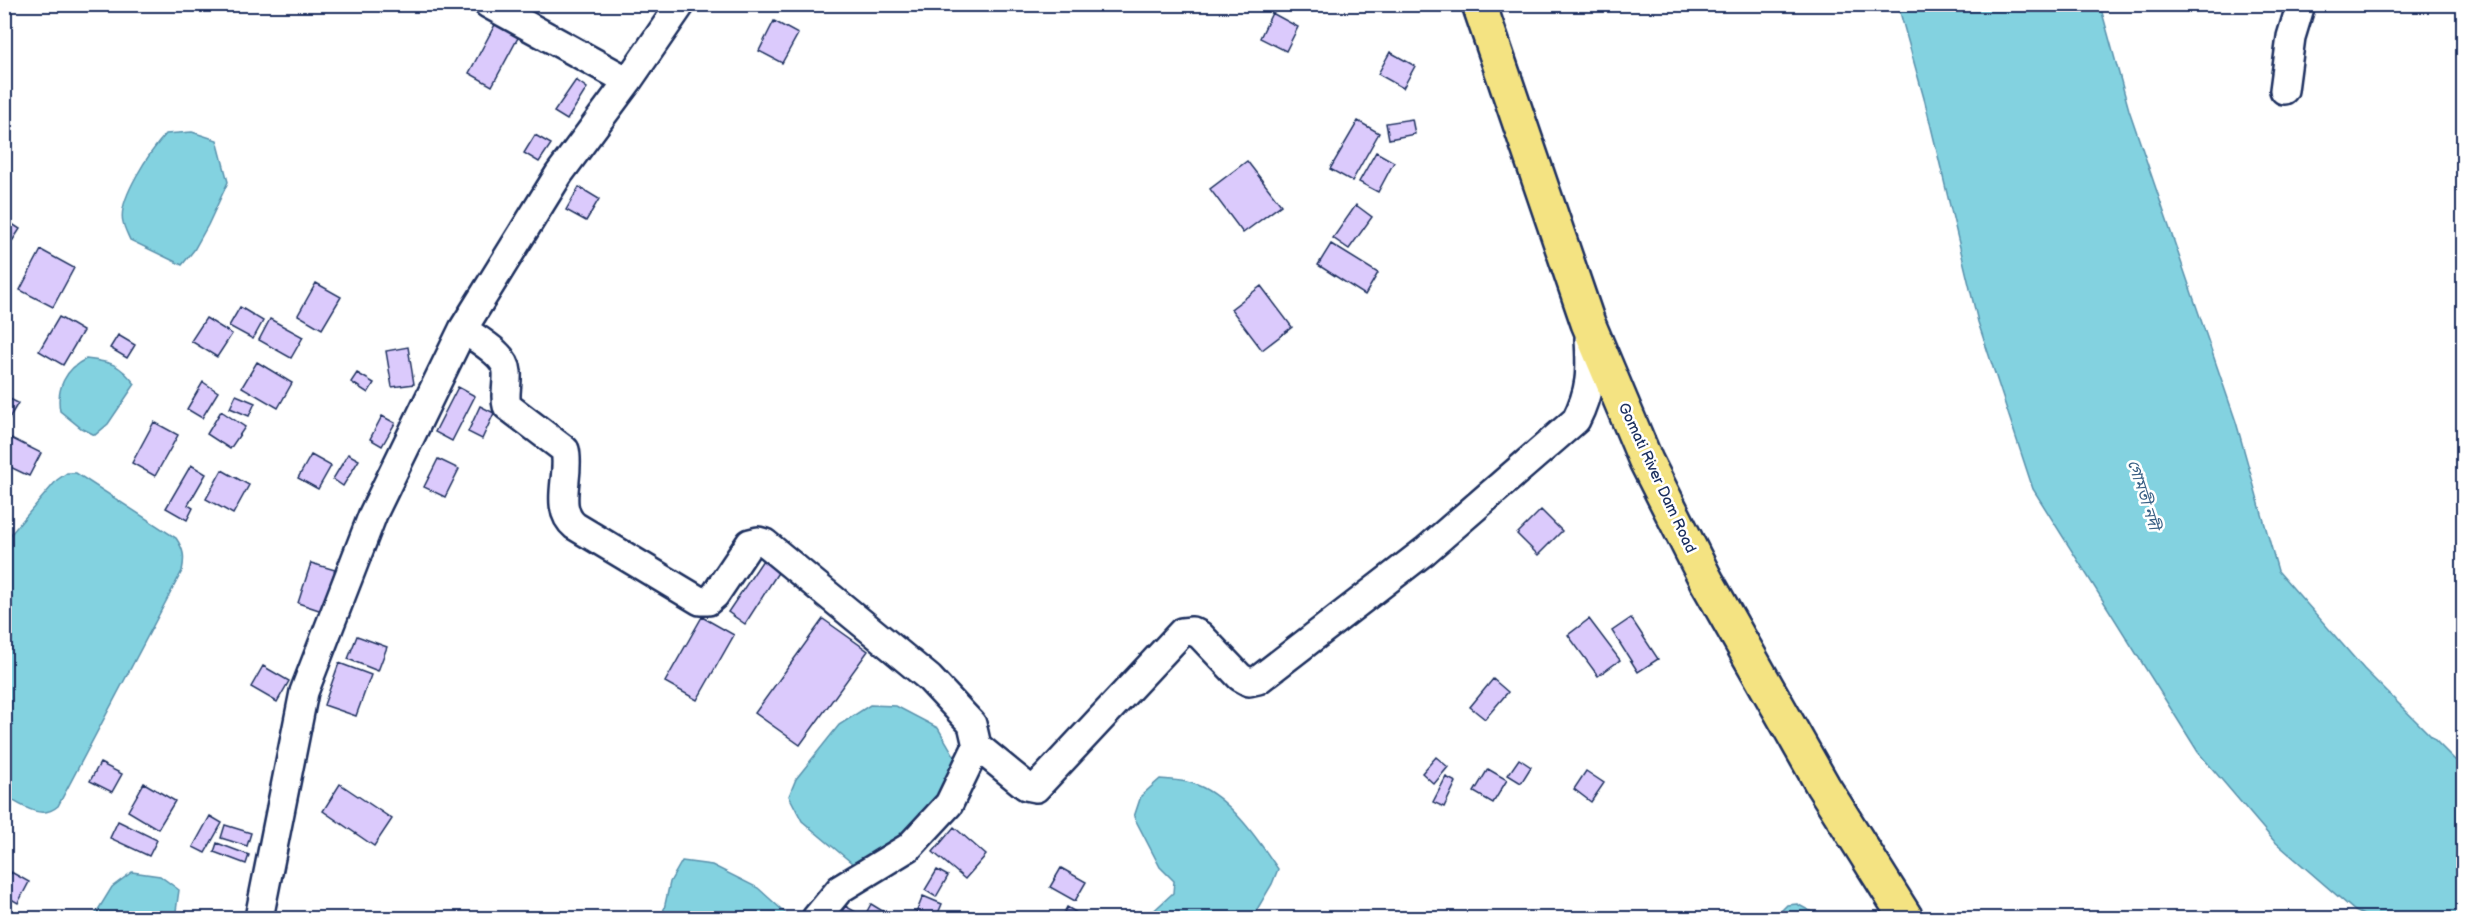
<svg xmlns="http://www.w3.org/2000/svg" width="2468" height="923" viewBox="0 0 2468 923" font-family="'Balsamiq Sans','Noto Sans Bengali',sans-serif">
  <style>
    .water { fill: #83d2e0; stroke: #5991ac; stroke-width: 1.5 }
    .building { fill: #dbcafc; stroke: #1b2f5e; stroke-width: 1.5 }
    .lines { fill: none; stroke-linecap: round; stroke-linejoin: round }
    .minor-casing { stroke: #1b2f5e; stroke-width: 32 }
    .major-casing { stroke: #1b2f5e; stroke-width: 38 }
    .minor { stroke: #fff; stroke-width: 27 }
    .major { stroke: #f4e382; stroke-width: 33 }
    .labels { text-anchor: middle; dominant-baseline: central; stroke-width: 5; stroke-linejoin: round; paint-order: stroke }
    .street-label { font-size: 15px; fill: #1b2f5e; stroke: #fff }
    .water-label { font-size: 16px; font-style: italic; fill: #3a6085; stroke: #fff }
  </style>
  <rect width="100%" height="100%" fill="#fff"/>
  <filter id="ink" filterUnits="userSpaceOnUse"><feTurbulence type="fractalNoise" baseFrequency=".0167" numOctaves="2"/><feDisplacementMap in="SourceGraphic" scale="12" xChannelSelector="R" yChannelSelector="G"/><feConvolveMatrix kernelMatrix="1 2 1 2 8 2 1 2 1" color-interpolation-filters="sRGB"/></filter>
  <g filter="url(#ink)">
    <path class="water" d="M1898,5H2100L2129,110L2236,422L2278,571L2364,669L2455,760L2463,762V918H2370L2355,911L2274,841L2198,752L2033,489L1978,322L1925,102Z
      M192,132L217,140L228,182L208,225L194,250L182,265L130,240C128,235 124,228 123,222C117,200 151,150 166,134Z
      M86,359C112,362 119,364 135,384L108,424L95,435L81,428L60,411C56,389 65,369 86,359Z
      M67,473H76L176,538C184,550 185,557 182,571L58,806C41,821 21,805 5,796V541L57,480Z
      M870,705L896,706L938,728L955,757L946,792L895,851L852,863L802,821L789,796L796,779L839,725Z
      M1160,779C1172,780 1185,780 1197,785C1230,798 1259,841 1278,869L1272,884L1252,918H1146L1173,893L1174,881L1160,867L1134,817L1141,796Z
      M682,861L712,865L758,888L791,918H662L670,882Z
      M132,872L160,876L179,890L175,918H93L112,887Z
      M1797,904L1814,913L1819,918H1774L1787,905Z"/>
    <path class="building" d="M1272,13L1298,27L1286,51L1260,38Z
      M497,21L520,34L492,86L469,73Z
      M774,21L798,34L782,63L759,51Z
      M1390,52L1415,66L1403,88L1378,74Z
      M576,80L587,88L567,120L554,112Z
      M1412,119L1415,134L1389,139L1386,123Z
      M1358,121L1379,133L1352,181L1330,169Z
      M535,135L551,144L539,162L524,153Z
      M1376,152L1394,162L1378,192L1359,182Z
      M1247,161L1281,205L1243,233L1210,189Z
      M579,187L599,199L586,221L566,210Z
      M1356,205L1372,217L1349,249L1333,238Z
      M9,222L20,229L7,249L4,248V229Z
      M1331,244L1378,273L1365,295L1318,265Z
      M41,250L74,268L53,307L20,290Z
      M316,283L341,297L322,329L298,315Z
      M1261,286L1292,327L1262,350L1231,309Z
      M240,307L263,321L253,339L229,326Z
      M59,317L83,331L63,365L39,351Z
      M206,318L232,334L217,357L191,341Z
      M270,319L303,337L291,358L259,340Z
      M118,335L135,345L127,358L110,348Z
      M408,347L414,384L392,387L386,351Z
      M257,362L292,383L278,408L242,387Z
      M357,373L374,383L368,393L351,382Z
      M203,382L218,392L202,418L187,409Z
      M458,387L475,396L452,441L435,432Z
      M236,395L255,403L249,416L230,408Z
      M4,396L18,403L4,427Z
      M480,406L494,413L482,439L468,432Z
      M221,411L245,427L230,449L207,434Z
      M382,416L395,423L382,446L370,439Z
      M154,422L178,435L155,476L132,463Z
      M9,437L41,453L29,476L4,464V447Z
      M348,454L359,460L343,486L333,479Z
      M311,455L331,466L318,489L298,478Z
      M438,459L459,469L445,497L424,487Z
      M191,465L206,474L188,505L193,508L187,520L166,508Z
      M222,470L249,485L233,514L206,499Z
      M1541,510L1562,531L1538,555L1517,534Z
      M765,557L781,568L745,624L728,612Z
      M311,563L335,570L322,611L298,603Z
      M702,617L734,635L697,700L665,682Z
      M1631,618L1658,659L1638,672L1612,631Z
      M823,619L868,651L800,745L755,713Z
      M1589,619L1620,660L1598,676L1568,635Z
      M357,636L387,647L378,671L348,659Z
      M339,663L371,675L356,716L324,705Z
      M263,666L289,681L277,702L251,687Z
      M1493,679L1508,692L1485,719L1470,707Z
      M1436,757L1448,767L1434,784L1422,773Z
      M1519,759L1531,767L1521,783L1508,775Z
      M100,763L122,774L112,792L90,781Z
      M1488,769L1507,780L1493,803L1474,792Z
      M1586,771L1604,783L1591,802L1574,789Z
      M1446,777L1456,782L1444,807L1433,802Z
      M144,783L175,801L158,829L128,811Z
      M340,784L392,819L374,846L323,811Z
      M210,816L222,823L205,853L193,847Z
      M118,821L157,840L149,856L110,838Z
      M225,825L251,833L247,846L221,838Z
      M954,827L986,855L965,879L933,852Z
      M217,843L249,855L246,864L214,852Z
      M1061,868L1086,882L1075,901L1050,887Z
      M937,870L948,876L936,897L925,890Z
      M11,872L29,882L18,903L4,895V885Z
      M923,896L942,904L936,918H914Z
      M871,904L894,918H866L864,917Z
      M845,906L856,912L853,918H839Z
      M1067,907L1082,916L1081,918H1061Z"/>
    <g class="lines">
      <defs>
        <path id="minor" d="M488,4L628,81
          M2284,90L2291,37L2301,4
          M463,329C476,339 506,354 507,372C508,384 504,395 507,406L565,450C571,475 553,508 575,526L700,601H708L715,595L750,543L758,541L765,543L929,678L972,724L977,746L949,804L909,847L840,889L816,918
          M977,746L1026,786L1036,788L1182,632L1192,631L1200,635L1240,677L1249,682L1258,680L1425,551L1576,420C1591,390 1591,372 1589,339
          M259,918L304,692L373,514L463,329L559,174L628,81L681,4"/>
        <path id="major" d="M1479,4L1588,323L1646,461L1706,580L1823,786L1906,918"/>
      </defs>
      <use href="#minor" class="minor-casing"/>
      <use href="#major" class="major-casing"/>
      <use href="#minor" class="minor"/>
      <use href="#major" class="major"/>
    </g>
  </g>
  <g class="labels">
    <g class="street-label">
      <text transform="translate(1657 478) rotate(65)">Gomati River Dam Road</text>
    </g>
    <g class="water-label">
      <text transform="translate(2143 495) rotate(72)">গোমতী নদী</text>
    </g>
  </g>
  <rect width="2468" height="923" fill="none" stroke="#fff" stroke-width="24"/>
  <rect x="12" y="12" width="2444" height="899" fill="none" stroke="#1b2f5e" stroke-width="2" filter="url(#ink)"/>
</svg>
